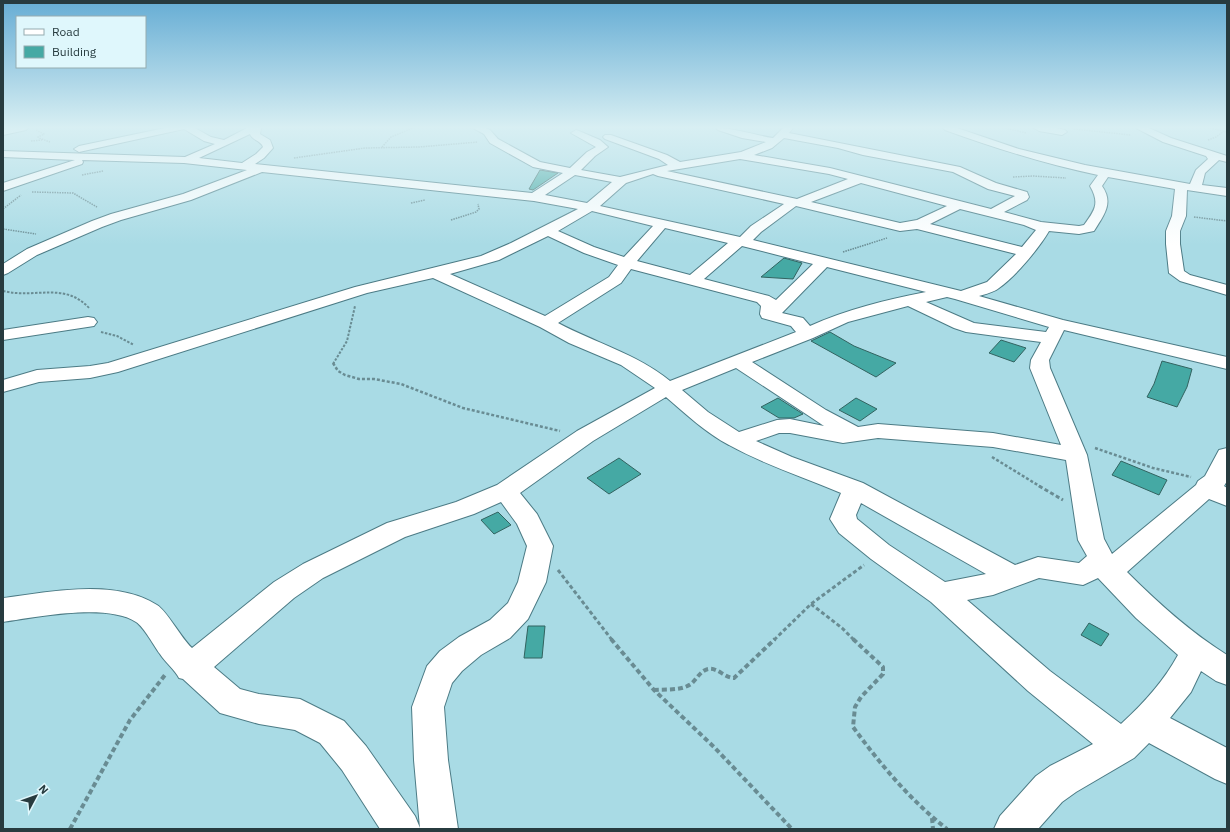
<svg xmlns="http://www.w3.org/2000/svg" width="1230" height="832" viewBox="0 0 1230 832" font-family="'IBM Plex Sans',sans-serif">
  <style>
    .building { fill: #45a9a4; stroke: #326360 }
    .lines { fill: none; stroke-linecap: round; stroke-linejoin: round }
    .minor-casing { stroke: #4c7b85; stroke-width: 2 }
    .path-far4 { stroke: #698c93; stroke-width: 1.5; stroke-dasharray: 1.5 1; stroke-linecap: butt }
    .path-far3 { stroke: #698c93; stroke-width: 2; stroke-dasharray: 2.5 1.5; stroke-linecap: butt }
    .path-far2 { stroke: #698c93; stroke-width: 2.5; stroke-dasharray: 3 2; stroke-linecap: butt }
    .path-far1 { stroke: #698c93; stroke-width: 3; stroke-dasharray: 4 2.5; stroke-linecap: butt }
    .path { stroke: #698c93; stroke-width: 4; stroke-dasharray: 5 3; stroke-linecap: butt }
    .minor { fill: #fff; fill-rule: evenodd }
  </style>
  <rect width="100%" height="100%" fill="#a9dbe5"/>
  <path class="building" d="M540,170L558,173L533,190L529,189Z
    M784,258L802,263L793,279L761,277Z
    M830,332L854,346L896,363L876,377L811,341Z
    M1001,340L1026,348L1014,362L989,353Z
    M1162,361L1192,369L1187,387L1177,407L1147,397L1154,384Z
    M778,398L803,414L794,418H779L761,407Z
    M856,398L877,409L860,421L839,410Z
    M619,458L641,474L609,494L587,478Z
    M1121,461L1167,480L1159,495L1112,475Z
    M498,512L511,525L494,534L481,520Z
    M1089,623L1109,634L1101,646L1081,635Z
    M528,626H545L542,658H524Z"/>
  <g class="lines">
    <defs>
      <path id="minor" d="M8,128H28L26,130L3,135V129Z
        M165,128H195L211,137L224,140L247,128H261L260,134L270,140L273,148L264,158L255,164L532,193L563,173L533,167L490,143L484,134L473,128H486L490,130L498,139L540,162L570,168L587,152L596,147L571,133L576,130L579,131L600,140L608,147L595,156L581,170L620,177L668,165L659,159L605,139L603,137L605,135H611L667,155L680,162L741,152L766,142L742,138L718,130L716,128C735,128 754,135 773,138L783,128H793L789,133L960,167L996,183L1027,192L1029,197L1027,200L1004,212L1041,222L1079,226L1084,225C1095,210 1100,203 1090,186L1098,175C1045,164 995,148 945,130L943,128H957L1019,149L1085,165L1190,184L1196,170L1208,159L1206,156L1163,142L1136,128H1149L1171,138L1227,156V162L1219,160L1205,173L1202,185L1227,188V196L1187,190L1186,216L1180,231V244L1184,271L1190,275L1227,285V295L1180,281L1169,273L1166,244V231L1172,216L1175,189L1108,177L1102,186C1114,203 1104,215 1094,231L1079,234L1049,231C1039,248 1016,276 999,288C994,292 986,294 979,296L1063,320L1227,357V369L1064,330L1049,360L1050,368L1087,455L1104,539L1112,554L1196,485L1198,481L1205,476L1219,450L1227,448V481L1224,486L1227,488V506L1209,499L1127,572C1158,603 1190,632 1227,655V685L1216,681L1201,671L1191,692L1170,718L1227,748V784L1215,779L1149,743L1134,758L1076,792L1062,802L1038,829H994L1000,816L1036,776L1050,766L1093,744L1028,691L931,602L871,559L839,533L830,519L841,493C804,477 765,465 729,445C706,433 686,414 666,397L593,441L520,493L537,514L553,546L546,582L528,619L510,638L481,655L462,671L452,683L444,707L448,760L458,829H380L342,770L320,743L295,730L259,724L220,713L183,679L179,678C175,670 165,662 160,654C154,646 144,627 136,622C107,603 37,617 3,622V598C50,592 114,578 157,605C167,611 181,638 192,648L274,582L303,564L387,523L456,502L497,485L577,431L655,388L621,365L569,343L540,327L433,278L367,293L118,372L90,378L39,382L3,392V380L37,370L90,366L108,363L355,287L481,256L511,243L578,209L534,201L262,172L191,200L121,220L102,227L37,255L8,273L3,275V264L27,249L92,221L111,214L183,194L247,170L184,163L82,160L83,162L82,164L3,191V183L75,160L3,157V151L185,157L215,144L204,141L184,129L79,152L74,149L79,146ZM250,134C252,140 261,141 263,147L256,154L242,163L199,158ZM784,138L838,148L863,155L953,172L988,189L1015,196L991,209L830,168L754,155L772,148ZM740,159L829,174L848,179L797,199L667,171ZM653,174L658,176L784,204L751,226L740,237L600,206L626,183ZM575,175L612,182L587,203L545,195ZM861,183L947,206L917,220L900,223L811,202ZM796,206L900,231L917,229L1016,254L987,282L961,291L753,240L761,232ZM960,209L1024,225L1036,230L1022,247L930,224ZM592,211L653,226L624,257L594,247L558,231ZM665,228L728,243L690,275L637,261ZM548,236L584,253L618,265L609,277L545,316L450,274L499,260ZM742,246L813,264L776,300L769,296L704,279ZM827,267L926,292C886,300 847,309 810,326L803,318L782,313ZM631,269L757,302L761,306L760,314L762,318L791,326L796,332L670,381C637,354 596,343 558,323L621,283ZM947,297L955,299L1049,327L1046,332L974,323L926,302ZM908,306L954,328L966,332L1041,342L1031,360L1030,368L1061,445L993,433L878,424L858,427L826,410L752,362L813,338L848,322ZM736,368L812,418L824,426L790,419L777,420L739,432L708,412L682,390ZM779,433H790L843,443L878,438L993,447L1066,460L1078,540L1087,556L1079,563L1038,557L1015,565L863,483L792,457L756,441ZM501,502L517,524L527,546L518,582L508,603L490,620L459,637L440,651L427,666L412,707L414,760L420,828L415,816L366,746L344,721L300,699L259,694L240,689L214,667L294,598L323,578L405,537L474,514ZM861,503L986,574L945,582L889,545L857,519L856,515ZM1039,578L1083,585L1098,578L1136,618L1178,655C1164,681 1143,704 1121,724L1050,671L967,600L993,595Z
        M1034,128H1056L1065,130L1067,132L1062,135L1039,131Z
        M88,317L94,318L97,322L94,326L3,340V330Z"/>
    </defs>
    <use href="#minor" class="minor-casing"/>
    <path class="path-far4" d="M1005,128L1027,133
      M1210,128L1227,132
      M1074,129L1131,135
      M36,130L44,134L38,137L39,138L50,142
      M1208,140L1216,137L1224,131
      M31,141L42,140
      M382,147L391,137L413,128
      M294,158L365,148L419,147L478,142
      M82,175L103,171
      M1013,177L1033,176L1066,178
      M32,192L73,193L97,207
      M411,203L425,200
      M3,209L21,195
      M1194,217L1227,221
      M451,220L476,212L479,209L478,204
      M3,229L36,234
      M843,252L887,238"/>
    <path class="path-far3" d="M3,291C36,299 65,281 90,309
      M101,332L117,336L134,345
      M333,364L347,341L355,306"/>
    <path class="path-far2" d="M333,363L338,371L345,375L359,379H374L401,384L463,408L560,431
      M1095,448L1153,468L1191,477
      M992,457L1041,487"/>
    <path class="path-far1" d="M1039,486L1063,500
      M558,570L612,640
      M811,604L842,628L854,640
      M774,640L811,604L864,565"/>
    <path class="path" d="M611,639L654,690L714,747L792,829
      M853,639L883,667V674L861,697L855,707L853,727C881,765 910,800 947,829
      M654,690C666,689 681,691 691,684C697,679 700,671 708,669C717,667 725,678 734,678L775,639
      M932,818L933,829
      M70,829L130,720L165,675"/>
    <use href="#minor" class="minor"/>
  </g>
  <linearGradient id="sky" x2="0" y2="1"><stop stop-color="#66add4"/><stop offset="0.52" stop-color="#d8eff3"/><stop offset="1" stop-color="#d8eff3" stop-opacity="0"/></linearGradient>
  <rect width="1230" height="245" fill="url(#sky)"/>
  <rect width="1230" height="832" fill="none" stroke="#273b3f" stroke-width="8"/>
  <rect x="16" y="16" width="130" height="52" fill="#dff7fc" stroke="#95acb0"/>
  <rect x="24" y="29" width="20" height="6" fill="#ffffff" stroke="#95acb0"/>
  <text x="52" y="36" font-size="12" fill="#273b3f">Road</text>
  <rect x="24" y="46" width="20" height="12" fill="#45a9a4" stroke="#95acb0"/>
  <text x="52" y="56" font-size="12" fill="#273b3f">Building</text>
  <g transform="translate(36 796) rotate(49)" stroke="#dff7fc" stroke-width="3" paint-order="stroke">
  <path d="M0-3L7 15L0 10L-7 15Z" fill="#273b3f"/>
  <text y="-6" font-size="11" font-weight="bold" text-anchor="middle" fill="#273b3f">N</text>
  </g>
</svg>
